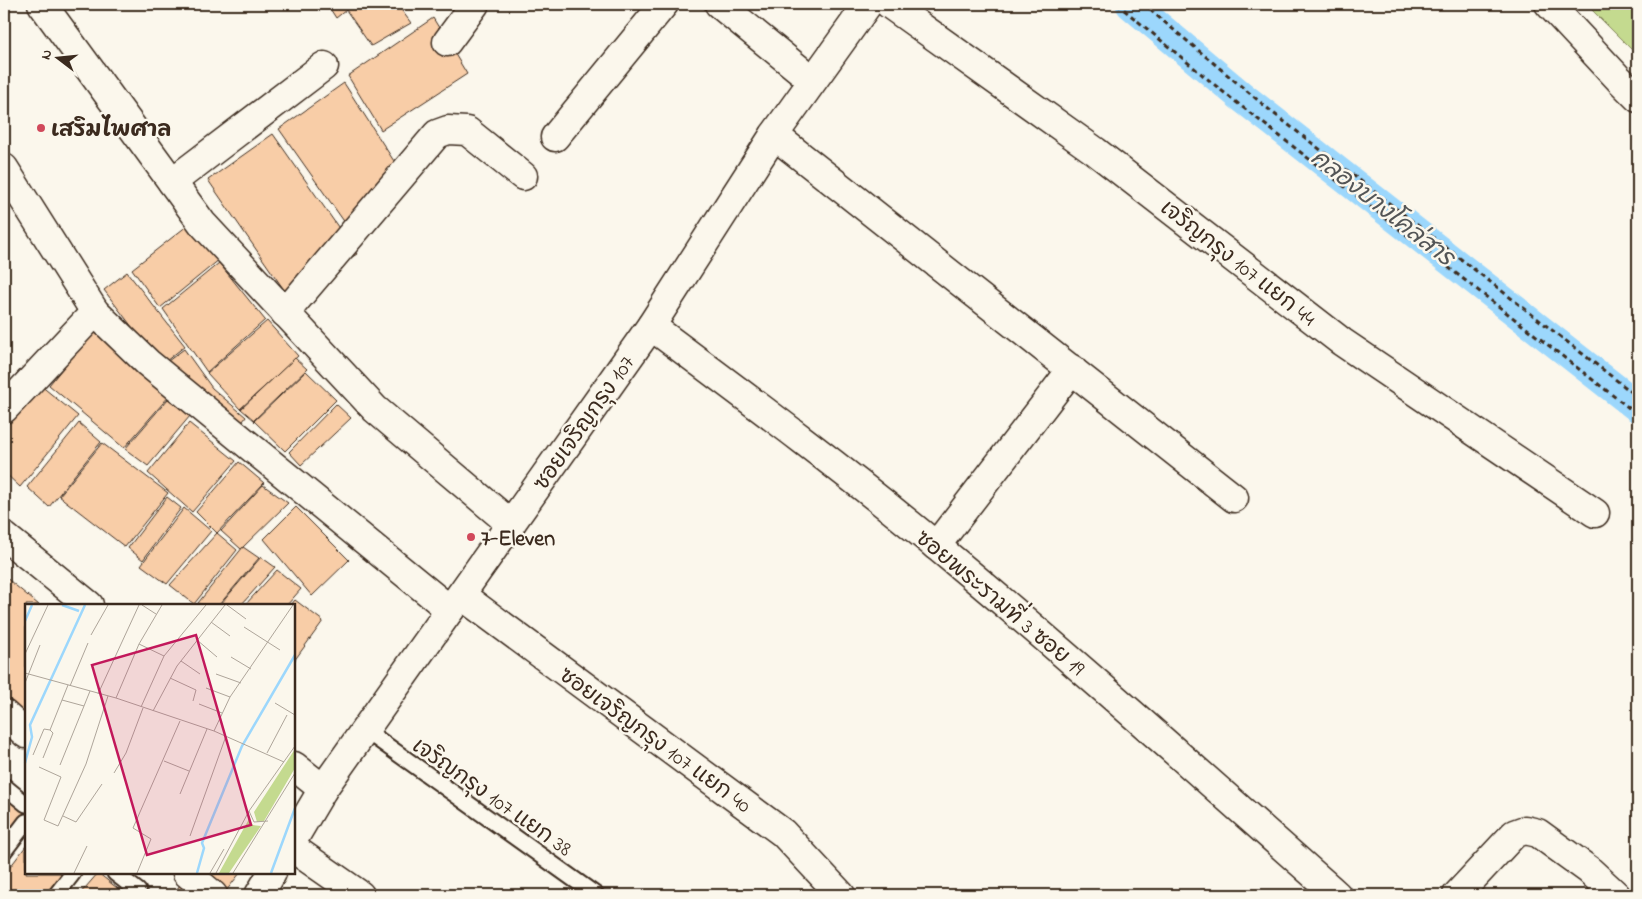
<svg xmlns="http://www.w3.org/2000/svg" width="1642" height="899" font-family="'Indie Flower','Playpen Sans Thai',sans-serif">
<rect width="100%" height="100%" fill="#fbf7ec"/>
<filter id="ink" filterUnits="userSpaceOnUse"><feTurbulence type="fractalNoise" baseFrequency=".02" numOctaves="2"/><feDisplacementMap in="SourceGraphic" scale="10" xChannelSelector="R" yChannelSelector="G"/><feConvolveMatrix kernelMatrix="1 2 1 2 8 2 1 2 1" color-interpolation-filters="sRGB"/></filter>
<g filter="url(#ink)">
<polygon fill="#c4da8f" stroke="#808256" points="1593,4 1638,4 1638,56 1587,5"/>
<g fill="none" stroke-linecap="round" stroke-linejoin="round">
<polyline stroke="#9cd7fc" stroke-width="31" points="1131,4 1242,97 1638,407"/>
</g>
<g fill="#f8cda7" stroke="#3b2a1e">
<polygon points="327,4 397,4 411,23 371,46 346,10 336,18"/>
<polygon points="433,18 467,74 381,130 348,76"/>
<polygon points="344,83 399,169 348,227 279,129"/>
<polygon points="273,134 357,254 289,297 208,180"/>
<polygon points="192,222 220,259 160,308 132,269"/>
<polygon points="219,263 265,320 207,372 163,309"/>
<polygon points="127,272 185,346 161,365 104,290"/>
<polygon points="267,321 298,356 240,409 207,373"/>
<polygon points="93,331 170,395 124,448 49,385"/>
<polygon points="184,349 212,388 246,417 234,433 195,396 168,361"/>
<polygon points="295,358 307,369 254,420 241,409"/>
<polygon points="306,371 336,400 285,451 254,421"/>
<polygon points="40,385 78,416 20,487 4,472 4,424"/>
<polygon points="168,399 190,416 148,466 125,449"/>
<polygon points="336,404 351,418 301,465 289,452"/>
<polygon points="79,423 101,442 49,507 27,487"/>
<polygon points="189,423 236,461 192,512 148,473"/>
<polygon points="102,443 168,493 125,547 59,496"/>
<polygon points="239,462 264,483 217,533 196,512"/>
<polygon points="263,485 288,503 241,549 221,531"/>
<polygon points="167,497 181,508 143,560 128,548"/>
<polygon points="296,507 349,560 312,596 264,539"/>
<polygon points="184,508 211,531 167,584 141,565"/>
<polygon points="217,533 237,550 194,604 170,585"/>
<polygon points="243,547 259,558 219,605 201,605 198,603"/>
<polygon points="261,557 275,567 241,605 220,605"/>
<polygon points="277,570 301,589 287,605 245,605"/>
<polygon points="4,576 39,605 26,605 26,739 4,728"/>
<polygon points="295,600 323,621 294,661 294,605 291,605"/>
<polygon points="4,794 26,812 26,815 4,843"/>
<polygon points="26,846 26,873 72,873 53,895 4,895 4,875"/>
<polygon points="98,873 126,895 79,895"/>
<polygon points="195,873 240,873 223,895"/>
<polygon points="184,879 204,895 173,895"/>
</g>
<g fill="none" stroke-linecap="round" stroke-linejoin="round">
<g stroke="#3b2a1e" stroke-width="19">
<g id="lane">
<polyline points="365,730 596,895"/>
<polyline points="4,786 26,804"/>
<polyline points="4,851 26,822"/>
<polyline points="115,873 138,891 139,895"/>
<polyline points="56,895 73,873"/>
</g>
</g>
<g stroke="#3b2a1e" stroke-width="31">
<g id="street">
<polyline points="42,4 202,223 375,409 511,524"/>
<polyline points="719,4 812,80"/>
<polyline points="889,4 1095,151 1342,342 1595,513"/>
<polyline points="447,42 475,4"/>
<polyline points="774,135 1234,498"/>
<polyline points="555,137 664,4"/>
<polyline points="4,168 95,312 148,363 450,610"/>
<polyline points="172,182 324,66"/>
<polyline points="285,313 437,134 448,130 467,131 523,176"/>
<path d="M651,326C753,402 855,478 952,559C1083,668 1209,782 1337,895"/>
<polyline points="4,409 95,312"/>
<polyline points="936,546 1072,369"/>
<polyline points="461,595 783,833 841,895"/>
<polyline points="4,714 26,734"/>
<polyline points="294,849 360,895"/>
<polyline points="187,873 213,895"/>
<polyline points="1457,895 1514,834 1525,830 1538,833 1589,870 1616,895"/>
</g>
</g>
<g stroke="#3b2a1e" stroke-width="31">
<g id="secondary">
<polyline points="4,536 89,605"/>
<polyline points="294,766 323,789"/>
<polyline points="294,838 323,789 651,326 774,135 868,4"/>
<polyline points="259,895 272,873"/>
</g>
</g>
<g stroke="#3b2a1e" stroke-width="31">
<polyline id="primary" points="1549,4 1619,79 1638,98"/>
</g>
<g stroke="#3b2a1e" stroke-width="3" stroke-dasharray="5 4" stroke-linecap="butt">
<polyline points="1117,4 1227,95 1638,415"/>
<polyline points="1143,4 1272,112 1638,397"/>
</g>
<use href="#lane" stroke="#fbf7ec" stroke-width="15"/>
<use href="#street" stroke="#fbf7ec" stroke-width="28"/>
<use href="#secondary" stroke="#fbf7ec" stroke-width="28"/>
<use href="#primary" stroke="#fbf7ec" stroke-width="28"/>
</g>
</g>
<g fill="#d1495b" stroke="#fbf7ec" stroke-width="2">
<circle cx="41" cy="128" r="5"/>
<circle cx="471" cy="537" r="5"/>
</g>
<g text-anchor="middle" stroke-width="5" stroke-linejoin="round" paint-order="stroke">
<g font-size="22" font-weight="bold" fill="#3b2a1e" stroke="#fbf7ec" text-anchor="start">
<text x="51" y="136">เสริมไพศาล</text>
<text x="481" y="545">7-Eleven</text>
</g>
<g font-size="22" fill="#3b2a1e" stroke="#fbf7ec">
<text transform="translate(1239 262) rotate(38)" y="8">เจริญกรุง 107 แยก 44</text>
<text transform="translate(583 422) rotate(-55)" y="8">ซอยเจริญกรุง 107</text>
<text transform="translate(1001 602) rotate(40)" y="8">ซอยพระรามที่ 3 ซอย 19</text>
<text transform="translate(656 739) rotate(36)" y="8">ซอยเจริญกรุง 107 แยก 40</text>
<text transform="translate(493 796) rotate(35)" y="8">เจริญกรุง 107 แยก 38</text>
</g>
<g font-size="24" font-style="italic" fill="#535556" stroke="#fbf7ec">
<text transform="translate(1383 207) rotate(38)" y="8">คลองบางโคล่สาร</text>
</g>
</g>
<g transform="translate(25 604)">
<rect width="270" height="270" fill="#fbf7ec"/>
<path d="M270,145V164L239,217L232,218L229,208ZM224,215L228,221L236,222L204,269H194Z" fill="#c4da8f"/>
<path fill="none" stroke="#9cd7fc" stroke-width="2.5" d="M37,1L54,7M0,17L7,1M0,159L7,133L5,121L60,1M172,269L179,244L177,239L217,142L270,51M246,269L270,204"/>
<path fill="none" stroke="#aea59a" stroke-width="1" d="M117,1L131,10M202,1L221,15M186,18L205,32M219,23L255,46M66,31L83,1M172,36L192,53M114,40L139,52M0,50L23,1M206,53L226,65M156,57L175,70M0,69L91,94L189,127L259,158M191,70L216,79M145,74L171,86L168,97M0,79L15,41M45,82L63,39M181,84L205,93M73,90L114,1M91,94L114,40L137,1M37,96L43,81M250,99L270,111M174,100L197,109M116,103L139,52L181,1M128,107L152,62L200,1M25,126L37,96L59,102L65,87M189,127L205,93L268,1M242,149L262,111M8,151L19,125L25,126L28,129L18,154M139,157L164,167M35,161L59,102M14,163L36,173L19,216L33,222L61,160L83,92M89,169L101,149L118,104M155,190L182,125M224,207L229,218L243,217M38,212L51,218L77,180M165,232L201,132M49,269L62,242M112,269L126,235L108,224L155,117M185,269L199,245M191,269L224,207L270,142M208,269L270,169"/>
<path fill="#c2185b" fill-opacity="0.15" stroke="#c2185b" stroke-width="2.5" d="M171,31L226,221L122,251L67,61Z"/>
<rect width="270" height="270" fill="none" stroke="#3b2a1e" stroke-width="2.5"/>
</g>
<rect width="1642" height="899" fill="none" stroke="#fbf7ec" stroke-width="20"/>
<rect x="10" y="10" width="1622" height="879" fill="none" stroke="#3b2a1e" stroke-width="2" filter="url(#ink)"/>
<g transform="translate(58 58) rotate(286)" stroke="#fbf7ec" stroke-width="4" paint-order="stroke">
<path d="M0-4L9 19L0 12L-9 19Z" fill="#3b2a1e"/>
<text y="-8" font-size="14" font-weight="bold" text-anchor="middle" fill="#3b2a1e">N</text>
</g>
</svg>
